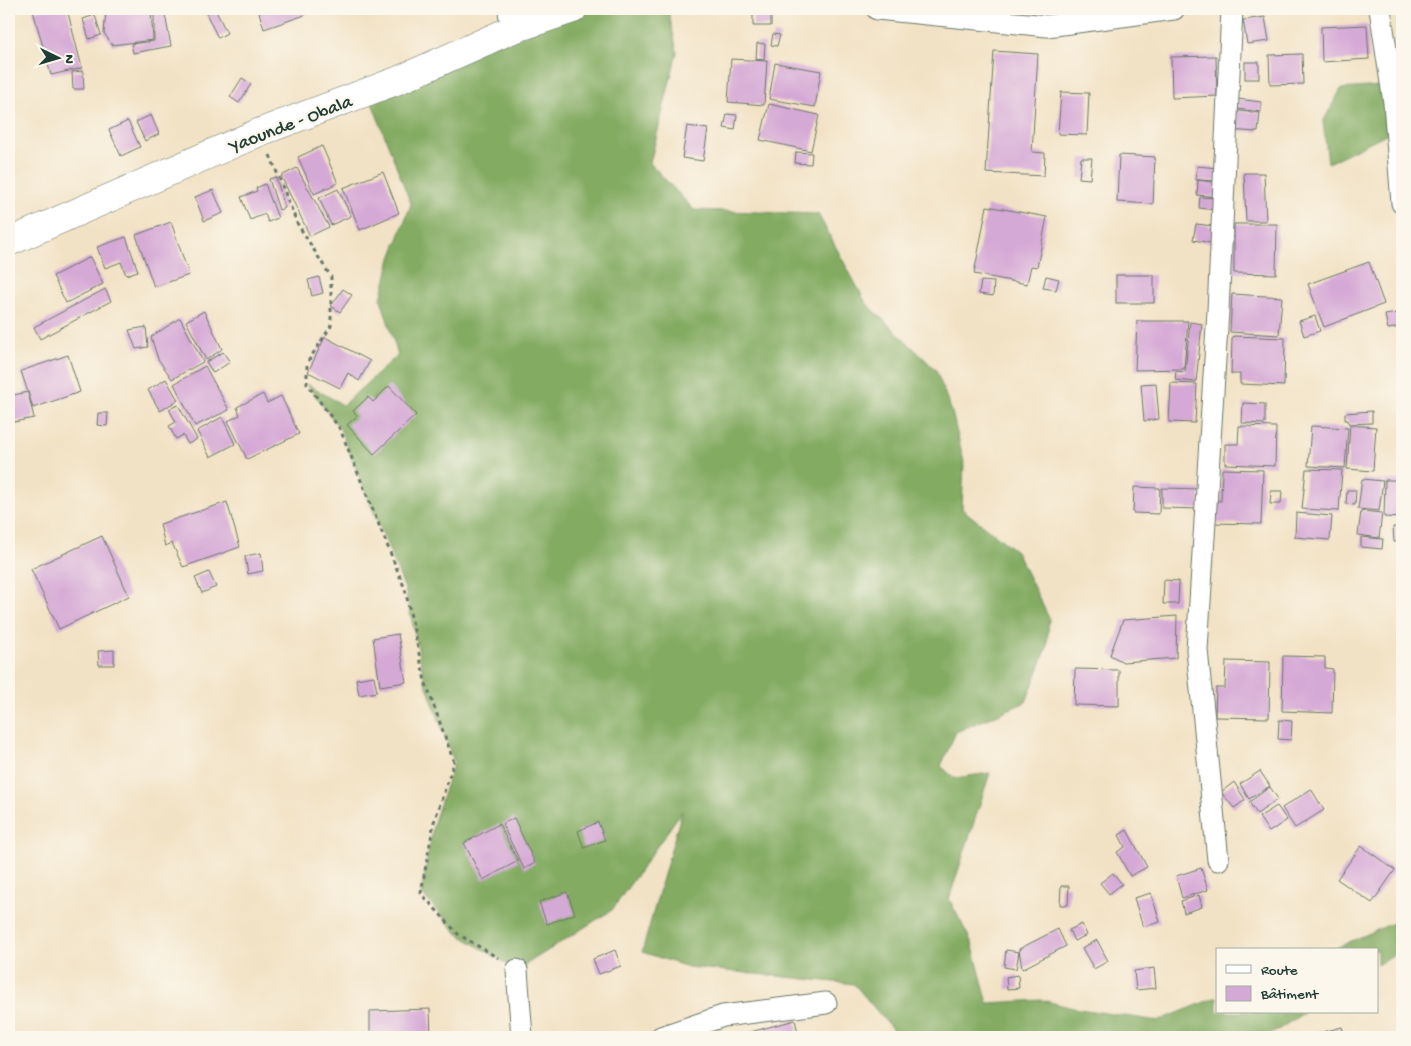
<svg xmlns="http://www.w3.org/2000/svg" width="1411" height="1046" font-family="'Gochi Hand',sans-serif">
<rect width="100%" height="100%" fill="#fbf7ec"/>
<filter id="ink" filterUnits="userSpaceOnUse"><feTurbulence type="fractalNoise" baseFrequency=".02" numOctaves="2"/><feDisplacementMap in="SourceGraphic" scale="10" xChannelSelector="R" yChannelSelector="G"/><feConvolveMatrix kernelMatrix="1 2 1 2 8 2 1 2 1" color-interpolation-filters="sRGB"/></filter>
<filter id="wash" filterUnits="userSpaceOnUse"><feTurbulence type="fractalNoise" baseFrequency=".0096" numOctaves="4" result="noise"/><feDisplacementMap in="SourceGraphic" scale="20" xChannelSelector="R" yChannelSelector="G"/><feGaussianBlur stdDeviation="1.12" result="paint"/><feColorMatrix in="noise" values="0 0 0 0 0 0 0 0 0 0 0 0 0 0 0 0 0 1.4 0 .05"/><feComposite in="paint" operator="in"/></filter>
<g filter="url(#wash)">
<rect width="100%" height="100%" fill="#f2e2c5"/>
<g fill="#83ab62" stroke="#51744b">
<polygon points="567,9 668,9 677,52 650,163 694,210 818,214 866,303 936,370 952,412 964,462 962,509 1016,551 1049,618 1047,647 1026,702 956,732 941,766 954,778 990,773 949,899 972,943 988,1003 1042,1000 1073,1008 1158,1021 1217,997 1217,1012 1305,1012 1267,1037 899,1037 854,984 688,967 642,952 682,811 612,910 517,970 458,934 421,893 434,822 454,762 425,681 405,589 340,429 307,384 343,405 398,355 381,299 391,258 411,204 367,90"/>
<polygon points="1380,86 1402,87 1402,126 1328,163 1323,122 1341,89"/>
<polygon points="1402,919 1402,949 1377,965 1377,950 1331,950"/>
</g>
<g id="blocks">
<g fill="#d5a9d6">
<polygon points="44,9 67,9 82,68 51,75 33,11"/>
<polygon points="116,9 151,9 153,40 112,45 104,33 106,11"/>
<polygon points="154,9 164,9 171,46 133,53 131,44 154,41"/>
<polygon points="204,9 215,9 227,33 218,38"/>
<polygon points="258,9 303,9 305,15 264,29"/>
<polygon points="753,10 771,11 771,26 753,26"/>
<polygon points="95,15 101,35 89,39 83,19"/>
<polygon points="1265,17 1269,41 1247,44 1243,20"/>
<polygon points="1367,25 1369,59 1322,62 1321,27"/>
<polygon points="773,34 780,35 777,46 771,45"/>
<polygon points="757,43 765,44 764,60 756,59"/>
<polygon points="994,51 1038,54 1032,152 1045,153 1044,176 986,173"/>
<polygon points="1302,54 1303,84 1270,85 1269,55"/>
<polygon points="1216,56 1217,96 1172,98 1171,57"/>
<polygon points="731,59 767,61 764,105 728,102"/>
<rect x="1245" y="62" width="14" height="17"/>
<polygon points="775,63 821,71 815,107 769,99"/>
<polygon points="83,71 84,89 73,89 72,72"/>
<polygon points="242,78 251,84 239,103 230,97"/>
<polygon points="1061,92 1089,93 1087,135 1058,134"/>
<polygon points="1238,99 1261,102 1261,112 1237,109"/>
<polygon points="769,104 819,115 811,151 760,140"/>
<polygon points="1229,110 1260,113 1258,132 1227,130"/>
<polygon points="727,114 737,115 735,130 724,128"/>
<polygon points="151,115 159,134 145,141 136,122"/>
<polygon points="128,121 140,147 121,156 109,130"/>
<polygon points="687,126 708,129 703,161 682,158"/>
<polygon points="322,146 338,183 314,194 298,157"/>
<polygon points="796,152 812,153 811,164 795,163"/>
<polygon points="1119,155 1155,157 1153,204 1117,202"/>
<polygon points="1081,158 1092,158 1090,179 1079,178"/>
<polygon points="1197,166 1218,168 1217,181 1196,180"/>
<polygon points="297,168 329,227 310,236 281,176"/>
<polygon points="383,172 399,213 360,230 343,188"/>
<polygon points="1244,173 1264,173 1266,221 1246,221"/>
<polygon points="276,177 285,208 279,210 269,179"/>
<polygon points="1198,180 1219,183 1218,197 1197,195"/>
<polygon points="265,184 278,218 268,222 265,214 250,220 241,197 257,191 256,188"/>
<polygon points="338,189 351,216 331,225 319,198"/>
<polygon points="213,190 223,213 204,221 195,197"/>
<polygon points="1200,197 1217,198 1216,210 1199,208"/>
<polygon points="987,206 1047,217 1037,267 1031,266 1027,284 974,274"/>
<polygon points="171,222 189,275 154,287 136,235"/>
<polygon points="1196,224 1214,226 1212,243 1193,240"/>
<polygon points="1234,224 1277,224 1276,274 1234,273"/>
<polygon points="126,237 138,271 126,275 121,262 105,268 97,247"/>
<polygon points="90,257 103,284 66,303 53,276"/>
<polygon points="1369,262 1384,304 1324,327 1308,284"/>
<rect x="1116" y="275" width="38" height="28"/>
<polygon points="1046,276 1059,279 1056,290 1043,288"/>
<polygon points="319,277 323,293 312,296 308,280"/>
<polygon points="981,281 994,282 993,296 979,294"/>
<polygon points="105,289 111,301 40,339 34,327"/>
<polygon points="343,289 352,295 340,312 331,306"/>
<polygon points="1232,294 1282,297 1279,335 1230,332"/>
<polygon points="204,311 222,349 206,360 186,321"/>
<polygon points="1397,313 1400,327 1388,329 1385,315"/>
<polygon points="1315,316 1320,331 1304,336 1299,321"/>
<polygon points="180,318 203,362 172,379 158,359 151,337"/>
<polygon points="1137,321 1188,321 1184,369 1135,370"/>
<polygon points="1190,322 1202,324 1196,382 1175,380 1176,371 1185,372"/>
<polygon points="146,327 148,347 136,349 129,330"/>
<polygon points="1234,336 1285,338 1284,386 1240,384 1240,374 1231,374 1232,338"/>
<polygon points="325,337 370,361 359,381 348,373 340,388 308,372"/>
<polygon points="223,352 230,362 213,373 206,362"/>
<polygon points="68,355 80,392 33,408 21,371"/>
<polygon points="205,366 229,410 195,426 174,384"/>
<polygon points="166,379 178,400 160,411 148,390"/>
<polygon points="1156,383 1159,419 1144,421 1141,384"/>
<polygon points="1171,383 1197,384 1195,423 1169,422"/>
<polygon points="389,386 416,415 374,454 347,425 357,416 353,411 368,397 373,402"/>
<polygon points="28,392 34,418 9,423 9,396"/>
<polygon points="263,394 267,403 281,396 299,434 247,459 228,421 240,415 237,407"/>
<polygon points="1243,403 1265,404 1265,424 1242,423"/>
<polygon points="178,405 197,439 188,444 183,435 176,439 169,426 176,422 169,409"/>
<polygon points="1372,411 1372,423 1349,424 1348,420 1345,420 1345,413"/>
<polygon points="98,413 108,413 107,426 97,425"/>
<polygon points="222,417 235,444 210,457 197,431"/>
<polygon points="1350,425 1376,427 1373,471 1347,469"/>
<polygon points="1239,426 1276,427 1275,466 1225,464 1225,444 1238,444"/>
<polygon points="1311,426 1348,428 1345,468 1308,466"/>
<polygon points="1222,469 1263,470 1261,524 1212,523 1213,500 1221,501"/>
<polygon points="1306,469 1342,470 1339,511 1302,509"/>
<polygon points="1362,479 1383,481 1379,511 1358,509"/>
<polygon points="1385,480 1402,480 1402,518 1384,517"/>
<polygon points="1134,487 1160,488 1159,514 1133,513"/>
<polygon points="1162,488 1200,489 1200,509 1162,508"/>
<polygon points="1347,490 1356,490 1355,505 1346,504"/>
<polygon points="1271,491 1282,491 1281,504 1270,504"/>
<polygon points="227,502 240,547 183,567 172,543 165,546 160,524"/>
<polygon points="1361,511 1382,513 1379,538 1358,535"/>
<polygon points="1296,513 1332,516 1330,540 1295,537"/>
<polygon points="1402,526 1402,542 1394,542 1393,527"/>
<polygon points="102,536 129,596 59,629 31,569"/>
<polygon points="1361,537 1383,539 1382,549 1361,547"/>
<polygon points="261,553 263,571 248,574 245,556"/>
<polygon points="209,572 216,587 202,593 195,578"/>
<polygon points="1164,580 1179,581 1178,604 1163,604"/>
<polygon points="1177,616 1176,658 1123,662 1110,655 1123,620"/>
<polygon points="398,634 406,682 380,686 373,638"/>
<polygon points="114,650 114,665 99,665 98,651"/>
<polygon points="1283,656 1325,657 1325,668 1333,669 1332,713 1282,711"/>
<polygon points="1226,661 1270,662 1269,718 1215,717 1216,688 1225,688"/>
<polygon points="1075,669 1119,670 1119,706 1074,705"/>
<polygon points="374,676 377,692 359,695 356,679"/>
<polygon points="1279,720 1292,721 1291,740 1278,739"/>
<polygon points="1260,771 1270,786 1249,799 1240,784"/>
<polygon points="1234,782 1245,800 1234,808 1221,792"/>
<polygon points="1270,787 1278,799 1257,814 1249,802"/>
<polygon points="1311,789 1324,810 1295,828 1282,808"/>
<polygon points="1277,806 1287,820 1269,832 1259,817"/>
<polygon points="514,818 535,863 524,869 502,824"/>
<polygon points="598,822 605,840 584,848 578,831"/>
<polygon points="499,824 518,861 483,880 464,843"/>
<polygon points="1127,830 1147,867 1130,876 1117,852 1125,847 1119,835"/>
<polygon points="1361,846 1395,870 1372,903 1337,879"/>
<polygon points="1201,868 1208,890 1182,898 1176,876"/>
<polygon points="1113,873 1122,884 1109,894 1100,883"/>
<polygon points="1061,886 1069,886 1068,905 1060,905"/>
<polygon points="567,892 575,914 547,924 539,902"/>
<polygon points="1151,893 1160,922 1143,927 1134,898"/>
<polygon points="1199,895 1202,907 1184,913 1181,901"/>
<polygon points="1082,924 1087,935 1074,941 1069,930"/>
<polygon points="1058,929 1066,946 1022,969 1019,949"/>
<polygon points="1097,940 1108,961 1094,969 1082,948"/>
<polygon points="615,950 621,966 599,974 593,959"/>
<polygon points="1006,950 1019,952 1016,969 1004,967"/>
<polygon points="1154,968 1156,988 1136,990 1134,971"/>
<polygon points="1018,975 1019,988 1007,989 1006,977"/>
<polygon points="430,1009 431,1037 370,1037 370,1011"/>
<polygon points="795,1020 799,1037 744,1037 743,1034"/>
<polygon points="1342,1027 1345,1037 1304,1037"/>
</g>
</g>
</g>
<g filter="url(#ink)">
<use href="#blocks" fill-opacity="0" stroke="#697767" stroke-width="1"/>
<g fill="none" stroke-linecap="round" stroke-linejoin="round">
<g stroke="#697767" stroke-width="23">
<g id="street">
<polyline points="509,9 511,30"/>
<polyline points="877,9 1047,26 1174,9"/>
<polyline points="1380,9 1394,103 1402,203"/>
<polyline points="1218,860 1197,650 1218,311 1232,9"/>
<polyline points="517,970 522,1037"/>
<polyline points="661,1037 723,1016 826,1003"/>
</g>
</g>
<g stroke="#697767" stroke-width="29">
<polyline id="highway" points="9,242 260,132 399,80 511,30 573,9"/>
</g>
<polyline stroke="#697767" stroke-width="3" stroke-dasharray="4 4" stroke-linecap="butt" points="270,155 297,223 331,277 331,326 307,363 307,384 340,429 405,589 425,681 454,762 434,822 421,893 458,934 498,958"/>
<use href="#street" stroke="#fff" stroke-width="21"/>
<use href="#highway" stroke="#fff" stroke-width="28"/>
</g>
</g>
<g text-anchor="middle" stroke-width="4.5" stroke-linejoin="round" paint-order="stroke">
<g font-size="19" fill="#1f3d34" stroke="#fbf7ec">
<text transform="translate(290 122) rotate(-21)" y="7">Yaounde - Obala</text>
</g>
</g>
<rect width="1411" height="1046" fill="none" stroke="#fbf7ec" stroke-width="30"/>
<rect x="1216" y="948" width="162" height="65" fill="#fbf7ec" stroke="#a3ada2"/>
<rect x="1226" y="965" width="25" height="8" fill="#ffffff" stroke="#a3ada2"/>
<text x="1261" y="974" font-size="15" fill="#1f3d34">Route</text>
<rect x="1226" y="986" width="25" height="15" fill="#d5a9d6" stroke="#a3ada2"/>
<text x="1261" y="998" font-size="15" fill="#1f3d34">Bâtiment</text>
<g transform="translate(58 58) rotate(95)" stroke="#fbf7ec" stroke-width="4" paint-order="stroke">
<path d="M0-4L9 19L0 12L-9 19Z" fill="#1f3d34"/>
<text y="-8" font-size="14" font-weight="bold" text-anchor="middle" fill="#1f3d34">N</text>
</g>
</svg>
